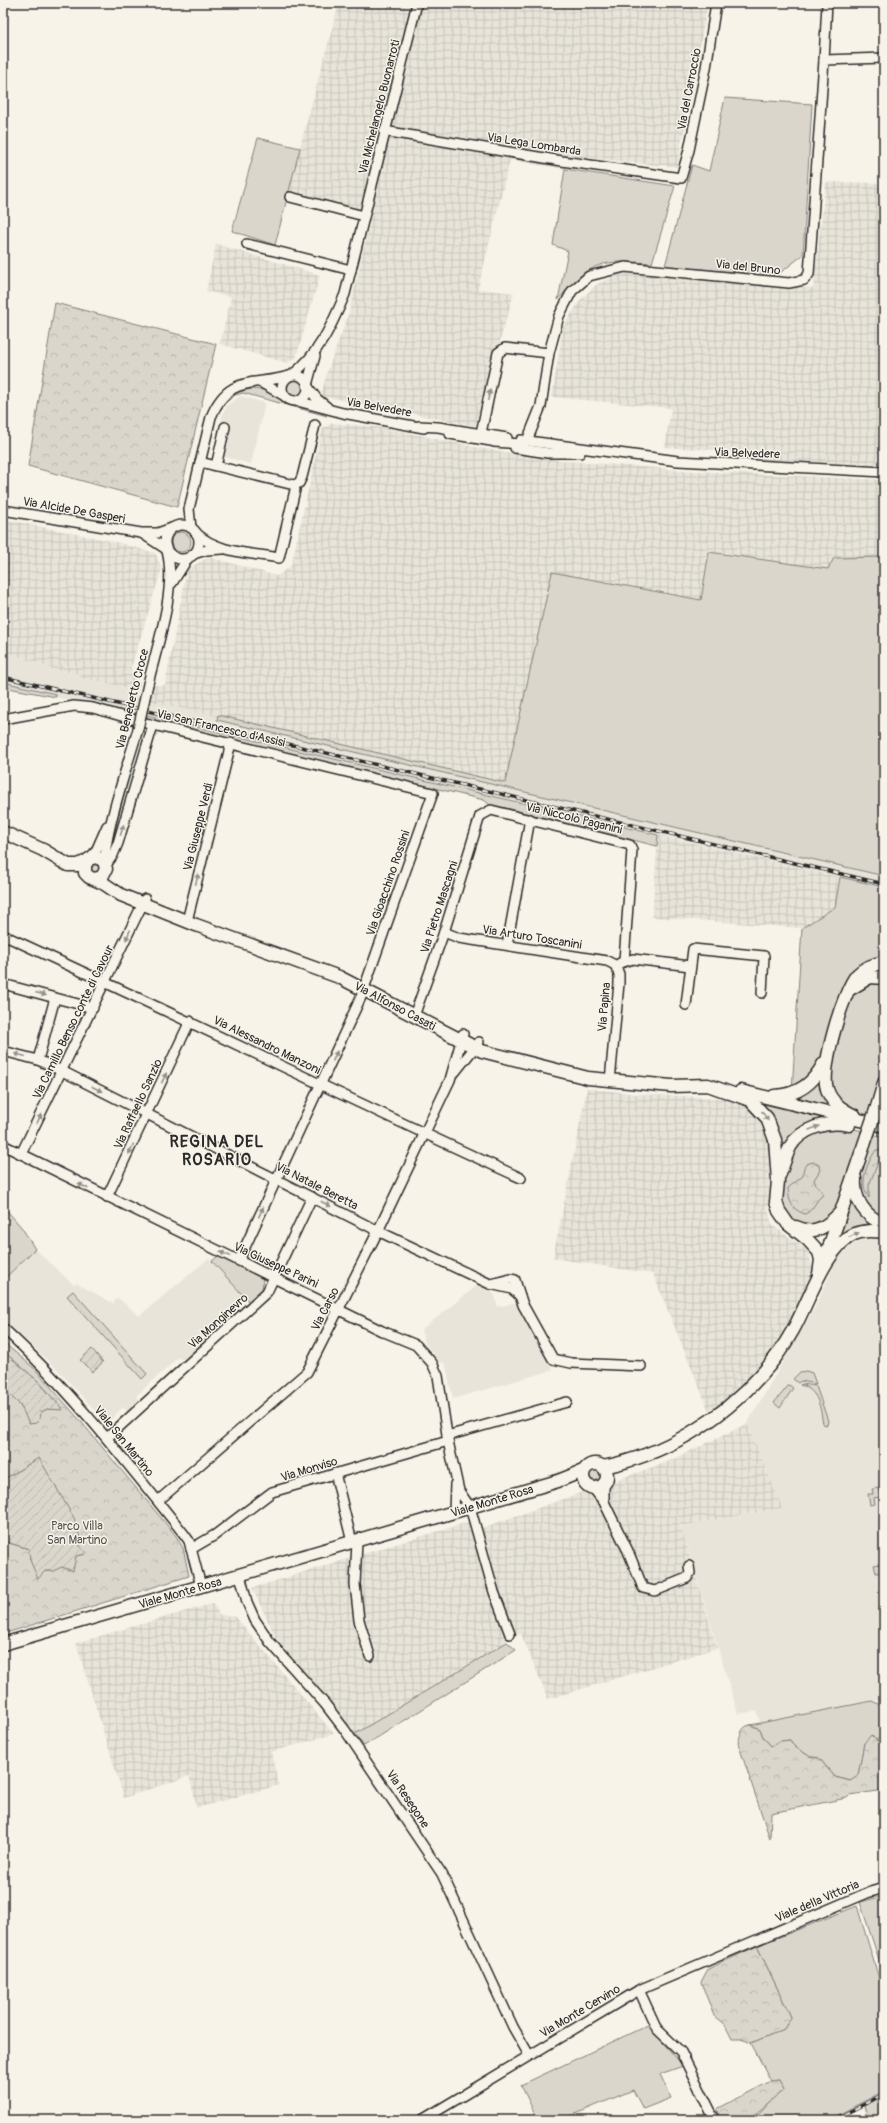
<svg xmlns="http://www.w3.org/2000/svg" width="887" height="2123" font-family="Pangolin,sans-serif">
<defs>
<pattern id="industrial-grid" width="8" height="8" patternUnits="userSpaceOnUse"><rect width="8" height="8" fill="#e8e4da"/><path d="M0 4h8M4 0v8" fill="none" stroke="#c7c4bb"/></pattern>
<pattern id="forest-crowns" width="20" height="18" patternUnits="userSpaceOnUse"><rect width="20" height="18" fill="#dad6cc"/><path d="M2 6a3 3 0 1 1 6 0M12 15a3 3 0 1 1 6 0" fill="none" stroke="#bbb8af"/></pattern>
<pattern id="garden-furrows" width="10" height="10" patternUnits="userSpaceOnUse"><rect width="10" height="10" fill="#dad6cc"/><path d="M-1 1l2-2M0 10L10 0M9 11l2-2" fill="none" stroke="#bbb8af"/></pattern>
</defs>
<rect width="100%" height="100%" fill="#f7f3e8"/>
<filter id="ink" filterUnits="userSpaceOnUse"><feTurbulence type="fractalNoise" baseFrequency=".025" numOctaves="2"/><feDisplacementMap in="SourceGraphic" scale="8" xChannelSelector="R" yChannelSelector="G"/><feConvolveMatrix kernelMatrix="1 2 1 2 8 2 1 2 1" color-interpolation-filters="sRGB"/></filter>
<g filter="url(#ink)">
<g fill="#e8e4da">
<polygon points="240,396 265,403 251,464 214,454 223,413 227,406"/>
<polygon points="3,651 55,670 78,674 80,679 99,681 138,691 136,697 218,715 217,720 884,876 884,887 151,716 3,687"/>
<polygon points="870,1237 884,1238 884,1699 760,1723 757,1711 738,1714 681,1526 783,1508 747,1424 816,1305 837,1258 849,1245"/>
<polygon points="35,1249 74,1285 76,1283 113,1303 118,1298 139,1316 209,1258 245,1297 212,1327 212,1334 197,1350 183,1361 179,1357 136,1396 139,1400 127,1411 123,1407 107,1424 58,1370 3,1319 3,1280"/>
<polygon points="479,1284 494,1294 498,1307 517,1302 553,1370 453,1399 446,1366 443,1362 440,1363 425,1343 421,1330"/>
<polygon points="884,2091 884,2096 836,2120 828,2120"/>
</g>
<g fill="url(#industrial-grid)">
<polygon points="339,3 708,3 677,167 577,157 565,169 510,160 478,289 514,293 475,426 321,396 327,372 348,316 372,213 288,191"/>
<polygon points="826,182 884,183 884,465 744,459 743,452 665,447 671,408 552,397 563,327 581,299 596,285 621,273 813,288"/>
<polygon points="216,244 320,275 296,358 287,363 220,344 231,297 206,291"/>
<polygon points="332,423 386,428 480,448 556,460 693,471 884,480 884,557 834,558 829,569 709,552 701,600 552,572 505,783 150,701 154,685 165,685 187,569 209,557 277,576 291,566 322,429"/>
<polygon points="3,519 116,542 155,553 162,568 131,668 133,678 140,682 138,691 99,681 80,679 78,674 55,670 3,651"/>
<polygon points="658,835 840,877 835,907 802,928 652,917"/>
<polygon points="587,1088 636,1094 724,1098 741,1104 752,1111 761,1122 769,1143 770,1194 768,1207 772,1225 807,1250 811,1261 812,1277 781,1338 748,1382 728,1400 709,1411 653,1274 553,1258"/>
<polygon points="747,1424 783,1508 681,1526 717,1648 548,1699 521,1634 515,1636 493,1581 482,1528 667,1462"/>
<polygon points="468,1522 507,1642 355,1734 276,1638 252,1588"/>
<polygon points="214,1603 219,1615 235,1616 334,1734 271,1752 279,1785 197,1808 189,1776 124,1798 76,1643"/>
</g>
<g fill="#dad6cc" stroke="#82807c">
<polygon points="725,98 812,104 803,255 776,276 665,266 692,165 709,171"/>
<polygon points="258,138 300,148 275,245 232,231"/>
<path d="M565,169L675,186L652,263C603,260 591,260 558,300L568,251L553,245Z"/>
<circle cx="295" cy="388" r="8"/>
<polygon points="251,389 266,390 289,405 309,407 327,416 243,393 235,395 225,403 238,392"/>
<circle cx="181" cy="542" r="10"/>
<polygon points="709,552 828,569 834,558 884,557 884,876 217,720 218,715 505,783 552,572 701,600"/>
<polygon points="3,682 56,694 56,697 3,687"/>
<polygon points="117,710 151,716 658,835 657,846 490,805 484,800 131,715"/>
<polygon points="93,862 100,864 99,873 91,873 90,865"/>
<polygon points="840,877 884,887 884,960 861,967 818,1067 792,1091 802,928 835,907"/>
<path d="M884,982V1059L868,1117C845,1107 833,1100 830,1074C835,1058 847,997 857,988C864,982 875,983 884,982Z"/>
<polygon points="821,1077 834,1108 797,1097"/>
<path d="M764,1103L827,1119L781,1153C778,1135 777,1116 763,1105Z"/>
<polygon points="844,1126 862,1131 837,1208 826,1221 816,1225 804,1226 791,1219 782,1205 781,1192 786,1167 795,1147 809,1133"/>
<polygon points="874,1134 884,1139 884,1221 865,1206 859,1182 869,1145"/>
<polygon points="854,1197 878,1225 840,1236"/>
<polygon points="3,1206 22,1228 35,1249 3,1280"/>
<polygon points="219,1255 263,1276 262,1291 249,1302 212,1261"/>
<polygon points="73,1291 147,1374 142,1379 67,1296"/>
<polygon points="806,1371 812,1373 816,1384 801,1381 798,1383 793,1379 800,1372"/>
<path d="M802,1384L816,1386L828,1421L827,1425L823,1424C820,1407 819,1390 800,1385Z"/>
<polygon points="789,1385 793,1388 780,1408 774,1403"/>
<circle cx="595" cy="1475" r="5.5"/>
<polygon points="878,1488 880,1497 874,1498 875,1504 870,1505 868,1494 873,1494 872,1489"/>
<polygon points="884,1563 884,1572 876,1573 874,1565"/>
<polygon points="507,1642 516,1650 364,1746 355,1734"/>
<polygon points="872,1701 884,1707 884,1737 864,1743 858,1776 851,1781 835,1777 819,1758 809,1756 795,1747 790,1740 781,1741 771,1746 763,1737 760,1729 750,1725"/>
<polygon points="884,1896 884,1975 860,1902"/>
<polygon points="857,1906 884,1995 884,2091 828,2120 742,2120 759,2113 772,2099 784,2090 779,2080 771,2081 751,2043 784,2029 791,2017 757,1946"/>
<polygon points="648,2025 683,2066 660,2074 671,2098 643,2109 633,2090 561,2120 538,2120 521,2085"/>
</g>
<g fill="url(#forest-crowns)" stroke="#82807c">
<polygon points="55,303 216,344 177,507 28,466"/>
<path d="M876,1150H880L881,1155L869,1185V1198C858,1184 867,1163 876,1150Z"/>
<path d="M813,1162L819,1165L820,1170L814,1180C816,1187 822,1189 823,1195C815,1200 815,1209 805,1214C791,1209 789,1202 788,1188L803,1176C803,1167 804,1164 813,1162Z"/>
<polygon points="3,1342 35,1369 78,1418 176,1536 183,1548 189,1576 3,1634 3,1541 29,1549 30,1560 45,1571 53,1571 76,1556 86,1554 77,1542 39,1458 3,1480 3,1388 15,1398 26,1415 41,1412 47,1409 62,1409 39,1382 3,1351"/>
<path d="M750,1725L760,1729L763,1737L771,1746L781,1741L790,1740L795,1747L809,1756L819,1758L835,1777L850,1781L858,1776L864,1743L871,1735L877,1741L884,1737V1790L850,1795L847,1798L771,1813L770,1839L738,1743C741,1734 741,1727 750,1725Z"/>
<polygon points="757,1946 791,2017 784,2029 751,2043 742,2039 732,2039 725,2025 714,2016 701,1982 708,1969"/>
<path d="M779,2080L784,2090C757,2109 760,2120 723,2120L717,2109L771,2081Z"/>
<polygon points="884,2096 884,2120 860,2120 866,2113 864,2106"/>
</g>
<g fill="url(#garden-furrows)" stroke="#82807c">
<polygon points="92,1349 103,1362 92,1372 80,1360"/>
<polygon points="3,1351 39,1382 63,1410 47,1409 41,1412 40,1419 36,1423 29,1424 21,1406 3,1388"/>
<polygon points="39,1458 74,1518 80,1538 77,1542 86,1554 76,1556 73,1571 62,1567 53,1571 45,1571 38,1579 30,1560 29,1549 3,1541 3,1480"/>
</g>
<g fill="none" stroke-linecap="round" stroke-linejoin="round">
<g stroke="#2b2b2b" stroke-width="12">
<g id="minor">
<polyline points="824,60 827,3"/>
<polyline points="384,131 562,161 681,178 689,150 706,68 716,3"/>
<polyline points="290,197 364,216"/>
<polyline points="247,244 351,270"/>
<circle cx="295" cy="388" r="13"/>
<path d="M292,375C319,354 332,325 345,294L417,3"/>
<polyline points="260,382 285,396"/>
<polyline points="307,385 315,356"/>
<polyline points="308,387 317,399 327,407"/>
<polyline points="297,401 343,413 424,428"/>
<polyline points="419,426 438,427 507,438"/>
<polyline points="450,434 491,441"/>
<polyline points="476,436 481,433 498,353 505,348 549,353"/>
<polyline points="521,440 678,461 884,472"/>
<polyline points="494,442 522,444 527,441 541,406 549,353 559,316 572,291 589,276 625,267 789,283 804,280 809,274 824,60 884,58"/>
<polyline points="515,448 548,453 580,453"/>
<polyline points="200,462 294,485 299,483 302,477 315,425"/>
<polyline points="216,466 225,427"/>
<polyline points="3,510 141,533 158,533 172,528"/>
<circle cx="182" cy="542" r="17"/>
<path d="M191,528L189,509L211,417C228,375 253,386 289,376"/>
<path d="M195,532C216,553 251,553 279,558L295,490"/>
<polyline points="143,534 166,549"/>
<polyline points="193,554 207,550 223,549"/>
<polyline points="172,583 188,558"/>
<path d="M148,684C157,645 177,590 167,551"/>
<polyline points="3,719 74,706 93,708 153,725 433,793 361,997 239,1260"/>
<polyline points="89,859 96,851 107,826"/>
<polyline points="106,865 113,855 118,843 153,725"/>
<path d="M106,865C100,845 131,754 138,729"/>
<polyline points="188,917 231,743"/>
<polyline points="444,932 459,938 607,961 615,965"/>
<path d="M3,935C176,1014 347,1099 521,1178"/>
<polyline points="507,945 530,819"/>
<polyline points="620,963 633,959 690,966"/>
<polyline points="3,984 93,1008"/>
<polyline points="686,1005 693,949 764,956 762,993"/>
<polyline points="414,1016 444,932 480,816 491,810 630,845 632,850 624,961"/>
<polyline points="3,1051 38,1060 62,1071 378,1231 490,1284 512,1289 520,1296"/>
<polyline points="38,1060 55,998"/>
<polyline points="455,1072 479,1042"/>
<polyline points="610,1081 619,983 619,974 615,965"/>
<polyline points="3,1145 382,1331 416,1345 432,1363 438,1376 448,1441 459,1491 470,1507 494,1592 510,1634"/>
<polyline points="21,1154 145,899"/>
<polyline points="107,1197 190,1021"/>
<polyline points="491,1284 510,1279 515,1280 523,1305 553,1359 571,1363 641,1366"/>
<path d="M3,1328C71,1390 126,1462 184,1534L189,1541L201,1586"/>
<polyline points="447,1436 567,1402"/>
<polyline points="107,1438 267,1292 312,1197"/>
<polyline points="335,1473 352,1542"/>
<polyline points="593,1488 604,1502 628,1551 643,1588 655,1591 687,1578 690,1573 689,1566"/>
<polyline points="158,1501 307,1372 378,1231 450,1080 463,1034"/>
<polyline points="604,1501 604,1484"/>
<polyline points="454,1512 455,1484"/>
<polyline points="357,1541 355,1584 359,1620 370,1656"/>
<polyline points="191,1549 215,1535 272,1492 448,1441"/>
<polyline points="240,1575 247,1602 255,1620 270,1642 325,1704 345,1730 442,1874 513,2027 529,2055"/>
<polyline points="639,1990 657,2029 681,2052 715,2120"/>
<polyline points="422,2120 639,1990 867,1893 884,1888"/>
</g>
</g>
<g stroke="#2b2b2b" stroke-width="15">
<g id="major">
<polyline points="3,832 43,850 68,865 78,865 87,861"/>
<polyline points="94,879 102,877 106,869 104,861 96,857 89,859 85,865 85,873 89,877 103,883 121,895 196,925 339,977 482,1051 588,1078 671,1086 708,1085 750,1100 767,1118 775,1140 778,1181 776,1202 779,1211 788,1224 807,1239 819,1252 821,1260 819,1274"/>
<polyline points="852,988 870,977 884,978"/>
<polyline points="741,1091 884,1126"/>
<path d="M774,1096C798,1095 813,1084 824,1063"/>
<polyline points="877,1107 884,1083"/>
<path d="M855,1116C843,1110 831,1103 827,1089C820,1069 843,991 857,975C864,968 874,964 884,962"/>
<path d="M780,1174C783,1165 786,1156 790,1147C801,1128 828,1120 849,1125"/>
<path d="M855,1178C853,1199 865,1217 884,1224"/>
<path d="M796,1227C815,1236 827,1226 840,1213"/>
<polyline points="826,1256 867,1136"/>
<circle cx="595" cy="1476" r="12"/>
<path d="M603,1467C664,1455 720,1421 761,1375C773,1362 784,1346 793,1330C808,1304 826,1246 854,1234C864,1230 874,1231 884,1232"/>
<polyline points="3,1644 437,1517 558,1481 583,1471"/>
</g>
</g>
<use href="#minor" stroke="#f7f3e8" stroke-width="9"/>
<use href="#major" stroke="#f7f3e8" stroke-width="12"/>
<g stroke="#2b2b2b" stroke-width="3.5">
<g id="rail">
<polyline points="3,677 884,884"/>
<polyline points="833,2120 884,2094"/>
</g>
</g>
<use href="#rail" stroke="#f7f3e8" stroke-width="2" stroke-dasharray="6" stroke-linecap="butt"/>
<g stroke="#2b2b2b" stroke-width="12" stroke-linecap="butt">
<polyline id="minor-bridge" points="138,729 148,684"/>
</g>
<g stroke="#2b2b2b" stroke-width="15" stroke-linecap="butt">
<polyline id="major-bridge" points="867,1136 877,1107"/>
</g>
<use href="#minor-bridge" stroke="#f7f3e8" stroke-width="9"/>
<use href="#major-bridge" stroke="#f7f3e8" stroke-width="12"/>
</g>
<defs><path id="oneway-solid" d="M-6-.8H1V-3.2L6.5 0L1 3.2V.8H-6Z"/></defs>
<g fill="#918f8a">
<use href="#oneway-solid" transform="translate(489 395) rotate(-78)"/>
<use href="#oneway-solid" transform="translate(122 830) rotate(-73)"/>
<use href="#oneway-solid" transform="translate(197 879) rotate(-76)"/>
<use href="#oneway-solid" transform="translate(128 935) rotate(114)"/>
<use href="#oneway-solid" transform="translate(41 994) rotate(15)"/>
<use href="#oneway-solid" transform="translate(20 1055) rotate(-165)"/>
<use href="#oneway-solid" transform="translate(335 1056) rotate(-66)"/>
<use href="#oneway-solid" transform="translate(164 1078) rotate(-65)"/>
<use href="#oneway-solid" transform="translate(97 1089) rotate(27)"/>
<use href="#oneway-solid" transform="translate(765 1116) rotate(56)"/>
<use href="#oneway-solid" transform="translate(39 1119) rotate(-64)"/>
<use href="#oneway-solid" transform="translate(814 1128) rotate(-22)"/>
<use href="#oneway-solid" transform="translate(131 1149) rotate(115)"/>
<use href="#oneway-solid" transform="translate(83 1186) rotate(-153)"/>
<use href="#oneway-solid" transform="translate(326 1204) rotate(28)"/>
<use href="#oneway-solid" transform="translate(261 1212) rotate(-65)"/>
<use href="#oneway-solid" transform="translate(854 1235) rotate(-25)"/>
<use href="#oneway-solid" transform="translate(225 1254) rotate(-157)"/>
</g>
</g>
<g text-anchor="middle" stroke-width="3" stroke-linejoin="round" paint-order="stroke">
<g font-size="12" fill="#2b2b2b" stroke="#f7f3e8">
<text transform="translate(689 89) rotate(-79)" y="4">Via del Carroccio</text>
<text transform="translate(379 107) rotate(-76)" y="4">Via Michelangelo Buonarroti</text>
<text transform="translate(534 144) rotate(9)" y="4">Via Lega Lombarda</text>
<text transform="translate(748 267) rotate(6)" y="4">Via del Bruno</text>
<text transform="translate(379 407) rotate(10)" y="4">Via Belvedere</text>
<text transform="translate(747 453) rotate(2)" y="4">Via Belvedere</text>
<text transform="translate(74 510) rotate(10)" y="4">Via Alcide De Gasperi</text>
<text transform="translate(132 699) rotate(-76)" y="4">Via Benedetto Croce</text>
<text transform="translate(221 728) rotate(13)" y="4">Via San Francesco d'Assisi</text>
<text transform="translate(574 818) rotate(14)" y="4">Via Niccolò Paganini</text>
<text transform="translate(198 827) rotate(-76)" y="4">Via Giuseppe Verdi</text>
<text transform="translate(388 883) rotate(-71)" y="4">Via Gioacchino Rossini</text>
<text transform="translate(439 907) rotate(-72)" y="4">Via Pietro Mascagni</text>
<text transform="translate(532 937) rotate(9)" y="4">Via Arturo Toscanini</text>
<text transform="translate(395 1006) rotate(28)" y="4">Via Alfonso Casati</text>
<text transform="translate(604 1007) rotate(-85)" y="4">Via Papina</text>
<text transform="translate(73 1022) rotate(-64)" y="4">Via Camillo Benso conte di Cavour</text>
<text transform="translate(267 1045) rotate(26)" y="4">Via Alessandro Manzoni</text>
<text transform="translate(138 1104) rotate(-65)" y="4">Via Raffaello Sanzio</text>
<text transform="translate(317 1186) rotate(27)" y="4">Via Natale Beretta</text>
<text transform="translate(276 1265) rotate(25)" y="4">Via Giuseppe Parini</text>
<text transform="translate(325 1309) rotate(-63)" y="4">Via Carso</text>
<text transform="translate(218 1321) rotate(-42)" y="4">Via Monginevro</text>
<text transform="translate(124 1441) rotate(51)" y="4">Viale San Martino</text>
<text transform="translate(309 1469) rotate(-17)" y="4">Via Monviso</text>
<text transform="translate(492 1501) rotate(-17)" y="4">Viale Monte Rosa</text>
<text transform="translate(180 1593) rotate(-16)" y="4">Viale Monte Rosa</text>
<text transform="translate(408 1799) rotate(56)" y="4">Via Resegone</text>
<text transform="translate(817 1901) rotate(-23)" y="4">Viale della Vittoria</text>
<text transform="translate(580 2011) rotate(-31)" y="4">Via Monte Cervino</text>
</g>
<g font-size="12" fill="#575653" stroke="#f7f3e8">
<text x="77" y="1530">Parco Villa<tspan x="77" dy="14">San Martino</tspan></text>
</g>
<g font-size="16" font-weight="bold" letter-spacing="1" fill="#2b2b2b" stroke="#f7f3e8">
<text x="217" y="1147">REGINA DEL<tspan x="217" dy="18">ROSARIO</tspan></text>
</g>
</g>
<rect width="887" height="2123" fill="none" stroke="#f7f3e8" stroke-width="16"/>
<rect x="8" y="8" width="871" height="2107" fill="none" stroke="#2b2b2b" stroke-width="1.5" filter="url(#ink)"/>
</svg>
